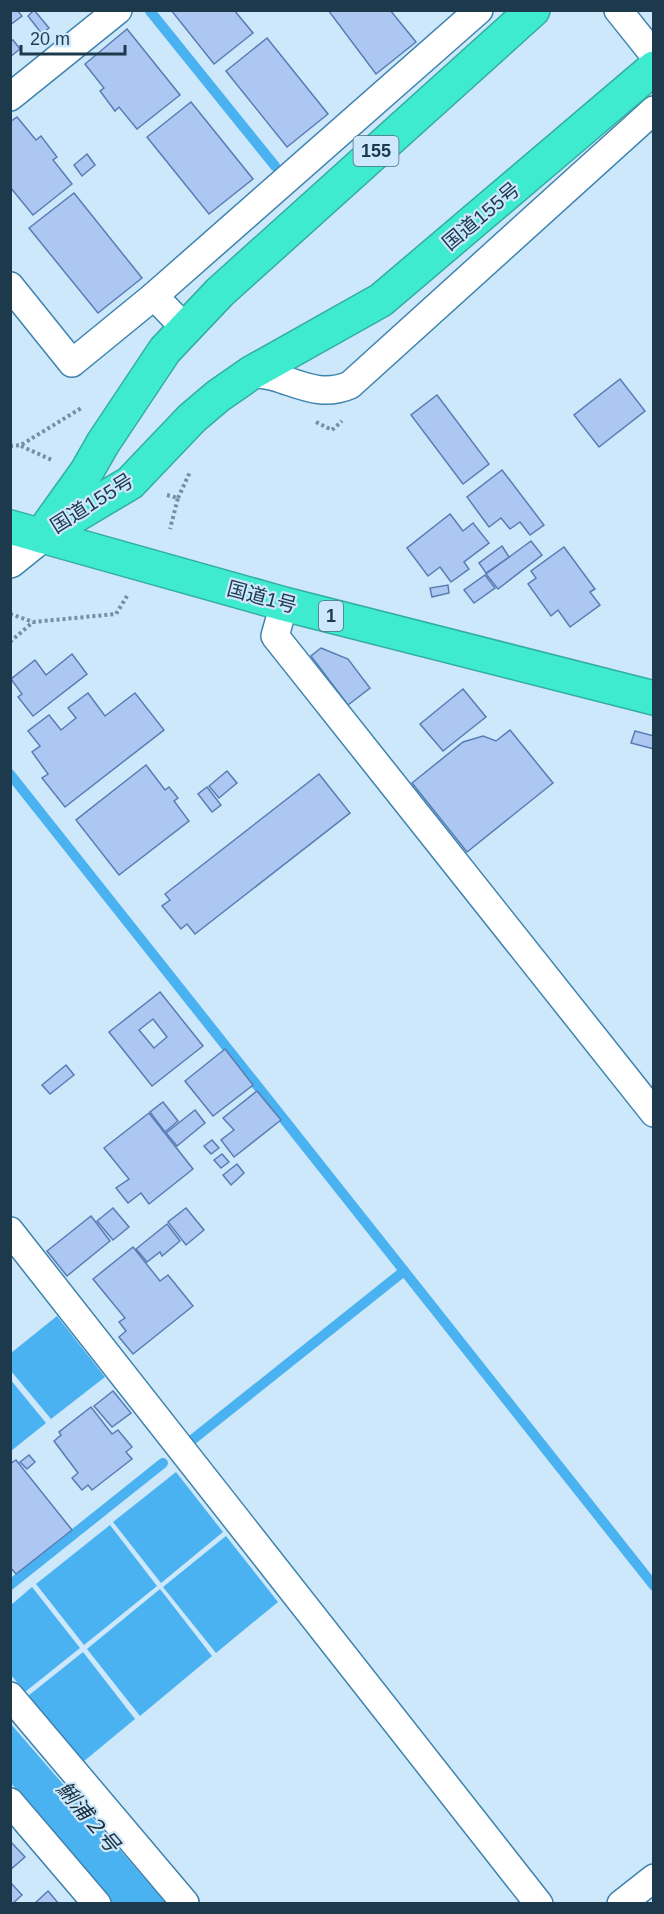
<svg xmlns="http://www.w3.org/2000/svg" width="664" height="1914" font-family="Helvetica,'Noto Sans JP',sans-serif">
<rect width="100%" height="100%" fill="#cde8fb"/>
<g fill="#4bb2f1">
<polygon points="57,1316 105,1377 51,1419 11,1371 11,1353"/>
<polygon points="10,1379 46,1423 11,1451 10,1451"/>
<polygon points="176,1472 223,1532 161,1583 113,1522"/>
<polygon points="110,1525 157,1586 84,1645 36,1584"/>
<polygon points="226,1536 278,1602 216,1653 163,1587"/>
<polygon points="32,1587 80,1648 25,1692 11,1675 11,1605"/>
<polygon points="160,1589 212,1656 140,1716 87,1649"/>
<polygon points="83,1652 135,1719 83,1762 28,1696"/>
<polygon points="10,1723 166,1903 111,1903 11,1783"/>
</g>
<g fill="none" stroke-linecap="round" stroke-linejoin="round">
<g stroke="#4bb2f1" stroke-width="10">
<polyline points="150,11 275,166"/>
<polyline points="10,774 654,1586"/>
<polyline points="192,1440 404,1271"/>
<polyline points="10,1585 163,1463"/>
</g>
</g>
<g fill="#acc7f1" stroke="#587db5" stroke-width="1.5" fill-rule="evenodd">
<polygon points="10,10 17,10 22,16 10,25"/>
<polygon points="34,10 49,28 42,34 28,16"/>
<polygon points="171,10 234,10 253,33 214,64"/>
<polygon points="328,10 390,10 416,42 376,74"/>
<polygon points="127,29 180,95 137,129 119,107 115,111 100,91 104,88 85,64"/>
<polygon points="267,38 328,114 287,147 226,71"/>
<polygon points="13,40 20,49 10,57 10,41"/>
<polygon points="191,102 253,179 209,214 147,137"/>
<polygon points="17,117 36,140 41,136 57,157 53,160 72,184 33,215 10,187 10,122"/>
<polygon points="87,154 95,165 82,176 74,165"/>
<polygon points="74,193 142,278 98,313 29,228"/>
<polygon points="620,379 645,411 599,447 574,415"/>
<polygon points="437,395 489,464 463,484 411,415"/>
<polygon points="502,470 544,525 530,535 520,522 510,529 501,518 489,527 467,497"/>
<polygon points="450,514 463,531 473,523 489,543 464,562 469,569 451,582 440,567 428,576 407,548"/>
<polygon points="531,541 542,555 498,589 486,574"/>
<polygon points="502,546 509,557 486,573 479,563"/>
<polygon points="564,547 595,589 590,592 600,605 570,627 558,610 551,616 528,584 536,578 531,571"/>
<polygon points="485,575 495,588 474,603 464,590"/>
<polygon points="448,585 449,593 432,597 430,588"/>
<polygon points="321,648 348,659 370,688 348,705 311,656"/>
<polygon points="72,654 87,674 33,716 18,697 22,694 11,679 35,660 46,675"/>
<polygon points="463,689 486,717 443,751 420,724"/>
<polygon points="88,693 105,716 135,693 164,730 65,807 42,778 48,774 32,752 40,746 28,731 49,715 61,730 76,718 68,708"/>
<polygon points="510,730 553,783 467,852 412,783 463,742 483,736 496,741"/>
<polygon points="635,731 654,736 654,749 631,743"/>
<polygon points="146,765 165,790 169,787 178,798 174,801 189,821 119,875 76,820"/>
<polygon points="227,771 237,783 219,798 209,786"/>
<polygon points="319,774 350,813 195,934 187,924 181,929 162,906 170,900 165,894"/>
<polygon points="207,787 221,805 212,812 198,794"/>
<path d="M160,992L203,1046L152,1086L109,1032ZM153,1019L167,1037L154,1048L139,1030Z"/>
<polygon points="225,1049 253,1085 213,1116 185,1081"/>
<polygon points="66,1065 74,1075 50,1094 42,1085"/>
<polygon points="257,1091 281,1120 234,1157 221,1140 234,1130 223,1118"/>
<polygon points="163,1102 178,1121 165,1132 150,1112"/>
<polygon points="195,1110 205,1123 177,1146 166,1133"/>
<polygon points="149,1113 193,1169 149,1204 141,1193 128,1203 116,1188 129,1179 104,1148"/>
<polygon points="212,1140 219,1148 211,1154 204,1146"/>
<polygon points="222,1154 229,1162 221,1168 214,1160"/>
<polygon points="237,1164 244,1173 231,1185 223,1175"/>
<polygon points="113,1208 129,1227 113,1240 97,1221"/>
<polygon points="186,1208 204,1230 186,1245 168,1222"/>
<polygon points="91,1216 110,1241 67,1276 47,1251"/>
<polygon points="167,1224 180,1241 162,1256 160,1252 147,1262 136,1249"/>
<polygon points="133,1247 160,1281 168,1275 193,1306 133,1354 119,1337 126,1331 119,1322 125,1318 93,1279"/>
<polygon points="113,1391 131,1413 112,1427 94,1406"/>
<polygon points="91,1407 112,1434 118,1430 132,1447 126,1452 132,1459 92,1490 88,1485 82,1490 72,1478 78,1473 54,1441 61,1435 59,1432"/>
<polygon points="29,1455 35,1462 27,1469 20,1462"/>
<polygon points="16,1460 72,1530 16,1574 10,1567 10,1464"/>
<polygon points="10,1841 25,1857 10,1870"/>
<polygon points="10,1882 22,1895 12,1904 10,1904"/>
<polygon points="48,1891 59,1904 34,1904"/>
</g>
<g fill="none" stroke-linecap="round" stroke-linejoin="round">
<g stroke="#3e83af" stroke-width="30">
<g id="street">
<polyline points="618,10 654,55"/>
<polyline points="10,97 118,10"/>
<polyline points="10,286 72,363 154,296 185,328"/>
<polyline points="154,296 479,10"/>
<path d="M251,373C259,374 268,375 275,377C302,385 322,397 350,385L654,110"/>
<polyline points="284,604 275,636 654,1113"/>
<polyline points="10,1231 539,1904"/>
<polyline points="10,1696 185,1903"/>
<polyline points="10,1802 97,1904"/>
<polyline points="621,1904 654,1878"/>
</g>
</g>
<g stroke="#3e83af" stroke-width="36">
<polyline id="secondary" points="10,561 41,536"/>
</g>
<g stroke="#33ada2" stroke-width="36">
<g id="highway">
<polyline points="10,527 284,604 654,698"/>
<polyline points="47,527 87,471 103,443 165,350 220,292 533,10"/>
<polyline points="41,536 130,483 192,418 218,396 251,373 381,300 654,68"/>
</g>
</g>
<g stroke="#738fa2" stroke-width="4" stroke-dasharray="3 3" stroke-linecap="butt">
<polyline points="316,422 332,430 342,421"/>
<polyline points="10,446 21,445 83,407"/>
<polyline points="21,446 52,460"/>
<polyline points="167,495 178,498 170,529"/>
<polyline points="178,498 190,472"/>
<polyline points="10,614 33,622 116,614 127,596"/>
<polyline points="10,642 33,622"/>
</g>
<use href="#street" stroke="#fff" stroke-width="27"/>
<use href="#secondary" stroke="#fff" stroke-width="33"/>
<use href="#highway" stroke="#3febcf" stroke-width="33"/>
</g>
<g text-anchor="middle" stroke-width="4.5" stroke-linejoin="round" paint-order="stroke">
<g fill="#cde8fb" stroke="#526e81" stroke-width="1.5">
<rect x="353.5" y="136" width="45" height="30" rx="4.5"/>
<rect x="319" y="601" width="24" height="30" rx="4.5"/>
</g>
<g font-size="18" font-weight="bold" fill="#1d3a4d">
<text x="376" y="157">155</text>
<text x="331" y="622">1</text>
</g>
<g font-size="20" fill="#1d3a4d" stroke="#cde8fb">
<text transform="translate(481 216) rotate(-40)" y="7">国道155号</text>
<text transform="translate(92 503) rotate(-32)" y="7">国道155号</text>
<text transform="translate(262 597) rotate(15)" y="7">国道1号</text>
</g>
<g font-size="21" font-style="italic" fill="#19303e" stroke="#cde8fb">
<text transform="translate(88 1817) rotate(50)" y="7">鯏浦２号</text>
</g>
</g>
<rect width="664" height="1914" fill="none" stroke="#1d3a4d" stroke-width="24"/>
<path d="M21 45v9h104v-9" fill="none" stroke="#1d3a4d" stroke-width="3"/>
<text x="30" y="45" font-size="18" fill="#1d3a4d" stroke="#cde8fb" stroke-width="4.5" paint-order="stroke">20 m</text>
</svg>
